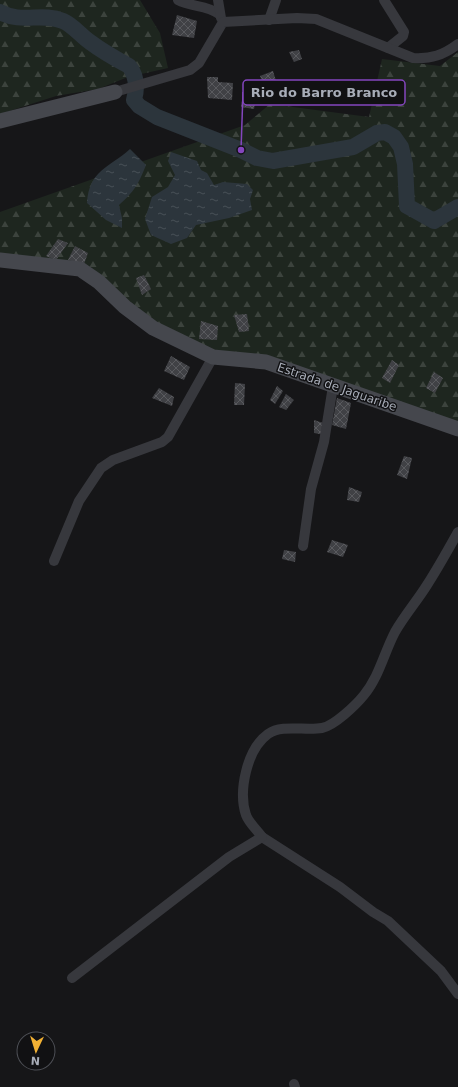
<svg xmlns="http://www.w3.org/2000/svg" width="458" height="1087" font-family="'DejaVu Sans',sans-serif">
<defs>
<pattern id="forest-firs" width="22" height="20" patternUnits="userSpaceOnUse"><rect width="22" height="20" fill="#1e261f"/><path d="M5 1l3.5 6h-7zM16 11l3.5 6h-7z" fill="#3c433d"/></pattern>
<pattern id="water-ripples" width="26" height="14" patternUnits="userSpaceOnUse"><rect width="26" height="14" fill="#2c353c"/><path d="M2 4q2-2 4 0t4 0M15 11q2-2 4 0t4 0" fill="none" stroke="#485056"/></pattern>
<pattern id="building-cross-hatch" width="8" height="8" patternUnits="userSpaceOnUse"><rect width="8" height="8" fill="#404145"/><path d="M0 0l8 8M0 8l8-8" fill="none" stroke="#595a5e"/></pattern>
</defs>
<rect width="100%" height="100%" fill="#161618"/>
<g fill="url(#forest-firs)">
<polygon points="0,0 140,0 160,33 168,68 128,77 98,89 56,96 0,114"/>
<polygon points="458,52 458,422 216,354 174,336 146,316 104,279 0,256 0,212 245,125 270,104 369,117 382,59 440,66"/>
</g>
<g fill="url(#water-ripples)">
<path d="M130,149L146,165C139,183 134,192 119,205L122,218V228L106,220L87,203C89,170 109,168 130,149Z"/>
<polygon points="171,152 197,161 201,170 207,173 214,185 223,182 247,184 253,190 250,199 252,210 229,218 196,225 187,238 171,244 151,235 145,219 152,197 168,187 175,175 168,161"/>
</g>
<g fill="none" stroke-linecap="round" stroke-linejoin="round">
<path stroke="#2c353c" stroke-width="16" d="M0,12C22,24 41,12 63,21C73,25 81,36 90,42C102,51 116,59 129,66C137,76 137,89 134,100L139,106L157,117L241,150L257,158L273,161L353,147L377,133L385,132L394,137L401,147L405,164L407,206L434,221L458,207"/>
</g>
<g fill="url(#building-cross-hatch)">
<polygon points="177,15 197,21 194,38 172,35"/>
<polygon points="299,50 302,59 294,62 289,52"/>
<polygon points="273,71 280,94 269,97 260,76"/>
<polygon points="207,77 218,77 218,82 233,83 232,100 208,98"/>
<polygon points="244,89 257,92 254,109 241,107"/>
<polygon points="58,239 68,243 56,260 46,256"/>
<polygon points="75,246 88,253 84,264 68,260"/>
<polygon points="144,275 151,289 142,295 136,278"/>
<polygon points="247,314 249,331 239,332 234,315"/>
<polygon points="201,321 218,326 217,340 199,339"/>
<polygon points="171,356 190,367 184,380 164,371"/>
<polygon points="392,360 399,365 390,383 382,378"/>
<polygon points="434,372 443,378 435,393 426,388"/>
<polygon points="235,383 245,384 244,405 234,405"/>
<polygon points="277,386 283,391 275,404 270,400"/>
<polygon points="159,388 174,397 172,406 152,398"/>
<polygon points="286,394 294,400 286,410 279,407"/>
<polygon points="337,398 351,403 346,429 332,425"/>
<polygon points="314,420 326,424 325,435 314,433"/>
<polygon points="404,456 412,458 407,479 397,475"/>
<polygon points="349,487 362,492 359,502 347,500"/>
<polygon points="332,540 348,545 343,557 327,552"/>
<polygon points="284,550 296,552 295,562 282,559"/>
</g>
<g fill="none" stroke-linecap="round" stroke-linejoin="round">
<g stroke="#37383d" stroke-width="10">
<path d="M178,0C191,7 207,5 219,14"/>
<polyline points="218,0 221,18"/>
<polyline points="384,0 404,32 403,36 388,48"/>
<polyline points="269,20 276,0"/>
<path d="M115,92L190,70L199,63L223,22L297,18L316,19L413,58C432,59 443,55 458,44"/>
<polyline points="303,546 311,489 324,442 333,386"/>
<polyline points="54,561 79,501 101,468 113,460 162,442 168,437 213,357"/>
<polyline points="262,837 340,887 373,912 388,921 441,971 458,994"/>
<path d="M72,978L229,857L262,837C257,830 249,823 246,815C238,791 247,749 268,734C282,724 305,731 322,728C334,726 356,705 364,695C379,677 384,653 395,632C404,616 417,601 427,585C438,568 448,550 458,532"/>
<polyline points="294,1084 295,1087"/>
</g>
<g stroke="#45474d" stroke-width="15">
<polyline points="0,121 115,92"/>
<polyline points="0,260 80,269 99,282 125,307 153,328 213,357 266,362 458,429"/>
</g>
</g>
<g text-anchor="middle" stroke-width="3" stroke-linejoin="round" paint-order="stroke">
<g font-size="12" fill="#a8adb8" stroke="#111113">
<text transform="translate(337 387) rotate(19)" y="4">Estrada de Jaguaribe</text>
</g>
</g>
<path fill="none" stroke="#8446be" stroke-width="1.5" d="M241 150L243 92"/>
<circle fill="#8446be" stroke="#111113" stroke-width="1.5" cx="241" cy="150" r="4"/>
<rect fill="#111113" stroke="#8446be" stroke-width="1.5" x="243" y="80" width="162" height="25" rx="4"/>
<g font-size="13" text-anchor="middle" font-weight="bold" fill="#a8adb8">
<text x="324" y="97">Rio do Barro Branco</text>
</g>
<g transform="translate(36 1051) rotate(184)"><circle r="19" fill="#111113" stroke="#4d4f55"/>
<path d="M0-3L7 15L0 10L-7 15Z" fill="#f2b134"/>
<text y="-6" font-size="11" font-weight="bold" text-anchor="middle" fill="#a8adb8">N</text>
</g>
</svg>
